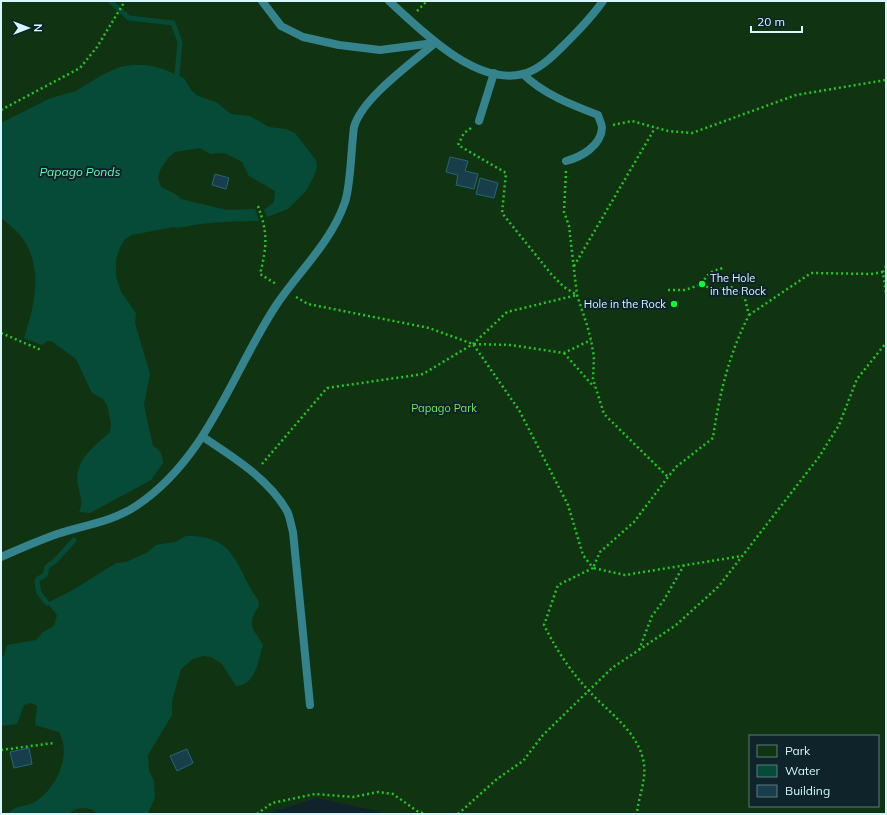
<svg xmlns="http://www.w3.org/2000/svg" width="887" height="815" font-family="Mulish,sans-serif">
<rect width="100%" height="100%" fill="#0e232a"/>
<path fill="#103412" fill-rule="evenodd" d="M1,1H886V814H390L317,798L266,814H1ZM750,736H878V806H750Z"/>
<g fill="#064b37">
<path d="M132,65H147L163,69L184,78L191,90L198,96L216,102L231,114L250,116L269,127L286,129L295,133L316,160L317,167L314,176L306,191L288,209L267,217L264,210L274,202L275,191L249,176L242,162L225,153L210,154L200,148L175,152L169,157L161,168L158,178L161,187L177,195L181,199L227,210L255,209L259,221C240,221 219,222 200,224C191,225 181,229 173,227L132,235L125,239L120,247L116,260V276L121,292L136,313L135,323L150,374L144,405L153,446C161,450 162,454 163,463L151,480L90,513L79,512C84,502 80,496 78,485C73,461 95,446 110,432L111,424L107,405L103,399L92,393L76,359L51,341H47L42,345L24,338C34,308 43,271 25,242C20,233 9,224 1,218V123L51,98L76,91L102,75L120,67Z"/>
<path d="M186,536C237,535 235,567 258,600L259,606C245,626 254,629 263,645C257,662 257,684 236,686L222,664L211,657L203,656L193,659L181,669L172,701V715L148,755L149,771L154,781L155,797L148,814H98C90,806 76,806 69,814H8C14,805 26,807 35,802C57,788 72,755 59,732L35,725L37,706L31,703L24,705L17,724L1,726V656H4L7,645L36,640L43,632L54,626L57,615L47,603L73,590L116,563L126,562L148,552L156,545L175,542Z"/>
</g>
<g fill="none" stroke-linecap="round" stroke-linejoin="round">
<g stroke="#064b37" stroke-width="5">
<polyline points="110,1 129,18 173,23 180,42 177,75"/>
<polyline points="47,603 39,593 37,582 38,579 45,575 47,567 56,560 74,540"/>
</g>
</g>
<g fill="#183e4c" stroke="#28647a">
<polygon points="450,157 468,161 465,171 478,174 474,189 456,185 458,175 446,172"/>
<polygon points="215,174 229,178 226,189 212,185"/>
<polygon points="480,178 498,183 494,198 476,194"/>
<polygon points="29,748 32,764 14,768 10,752"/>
<polygon points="187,749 193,763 177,771 170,756"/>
</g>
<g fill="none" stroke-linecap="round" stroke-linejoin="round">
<g stroke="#25c527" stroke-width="2.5" stroke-dasharray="2 3" stroke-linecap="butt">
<polyline points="417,11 427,1"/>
<polyline points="1,110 80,68 97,47 125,1"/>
<polyline points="613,125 632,121 668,131 692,133 796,95 886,80"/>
<polyline points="471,128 464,133 458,145 506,173 502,213 552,275 564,287 577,295"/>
<polyline points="566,171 564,212 569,226 577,295 587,325 591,340 594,357 593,379 604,414 668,477"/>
<path d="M258,206C268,233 267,246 260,274L276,284"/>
<polyline points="574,266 655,128"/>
<polyline points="886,266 883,272 886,293"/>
<path d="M702,284C707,273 712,271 723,268"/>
<path d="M668,290H685L702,284L711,289L734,287L745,299L749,315C729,354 719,395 713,438L676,467L668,477L634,522L600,552L593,568L625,575L742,556"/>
<path d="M296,297L308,304L429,328L473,344L519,410L568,505L583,555L593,568L558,585L544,625C556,649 570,671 589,691C608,712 636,730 643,759C648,778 638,796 637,814"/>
<polyline points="749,315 811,273 871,274 883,272"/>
<polyline points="1,333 41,350"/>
<polyline points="474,344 511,345 564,353 591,340"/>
<polyline points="564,353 594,387"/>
<polyline points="262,464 327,388 423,374 473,344 507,312 577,295"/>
<polyline points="639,650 652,616 664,600 684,565"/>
<polyline points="1,750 54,743"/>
<polyline points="257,814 272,803 315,794 353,797 378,792 393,794 417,811 425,814"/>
<polyline points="458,814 497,779 523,761 543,735 612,668 676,625 719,586 819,457 839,425 857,379 886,343"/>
</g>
<g stroke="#35838d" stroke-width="8">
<polyline points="262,1 281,26 303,37 339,45 380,50 434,43"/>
<path d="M389,1C421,30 475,86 523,74C540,70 555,54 567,42C580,29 592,17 603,1"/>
<path d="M523,74C543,94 572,105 598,115C599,119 602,124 602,128C601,146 581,157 566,161"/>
<polyline points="479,121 494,73"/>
<path d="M203,437C233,457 269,479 287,511C290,517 291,525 293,532L310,705"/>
<path d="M1,557C19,549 38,541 57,534C84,525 112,522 136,506C207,459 231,375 275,307C298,272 331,243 345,202C351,184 351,148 354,127C362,98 412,63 435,43"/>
</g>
</g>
<g fill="#02ff2e" stroke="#0e232a" stroke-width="1.5">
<circle cx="702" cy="284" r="4"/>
<circle cx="674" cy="304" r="4"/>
</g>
<g text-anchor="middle" stroke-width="4" stroke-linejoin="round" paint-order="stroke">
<g font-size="11" fill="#d6f7ff" stroke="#0e232a" text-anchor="start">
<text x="710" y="282">The Hole<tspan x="710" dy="13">in the Rock</tspan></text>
<text x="666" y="308" text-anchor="end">Hole in the Rock</text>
</g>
<g font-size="11" fill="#71ea57" stroke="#0e232a">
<text x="444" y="412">Papago Park</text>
</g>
<g font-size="12" font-style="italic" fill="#64ffb7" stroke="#0e232a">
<text x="80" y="176">Papago Ponds</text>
</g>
</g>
<rect width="887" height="815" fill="none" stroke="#d6f7ff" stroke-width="4"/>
<rect x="749" y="735" width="130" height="72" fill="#0e232a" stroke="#5e787f"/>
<rect x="757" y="745" width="20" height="12" fill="#103412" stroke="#5e787f"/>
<text x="785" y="755" font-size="12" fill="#d6f7ff">Park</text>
<rect x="757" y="765" width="20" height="12" fill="#064b37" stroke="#5e787f"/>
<text x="785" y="775" font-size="12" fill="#d6f7ff">Water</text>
<rect x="757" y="785" width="20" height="12" fill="#183e4c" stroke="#5e787f"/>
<text x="785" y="795" font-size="12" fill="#d6f7ff">Building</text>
<g transform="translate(28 28) rotate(90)" stroke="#0e232a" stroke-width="3" paint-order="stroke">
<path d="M0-3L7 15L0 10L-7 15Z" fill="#d6f7ff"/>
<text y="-6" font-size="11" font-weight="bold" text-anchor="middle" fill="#d6f7ff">N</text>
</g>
<path d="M751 26v6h51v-6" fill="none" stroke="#d6f7ff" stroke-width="2"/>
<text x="757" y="26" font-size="12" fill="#d6f7ff" stroke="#0e232a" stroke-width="3" paint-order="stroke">20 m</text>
</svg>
